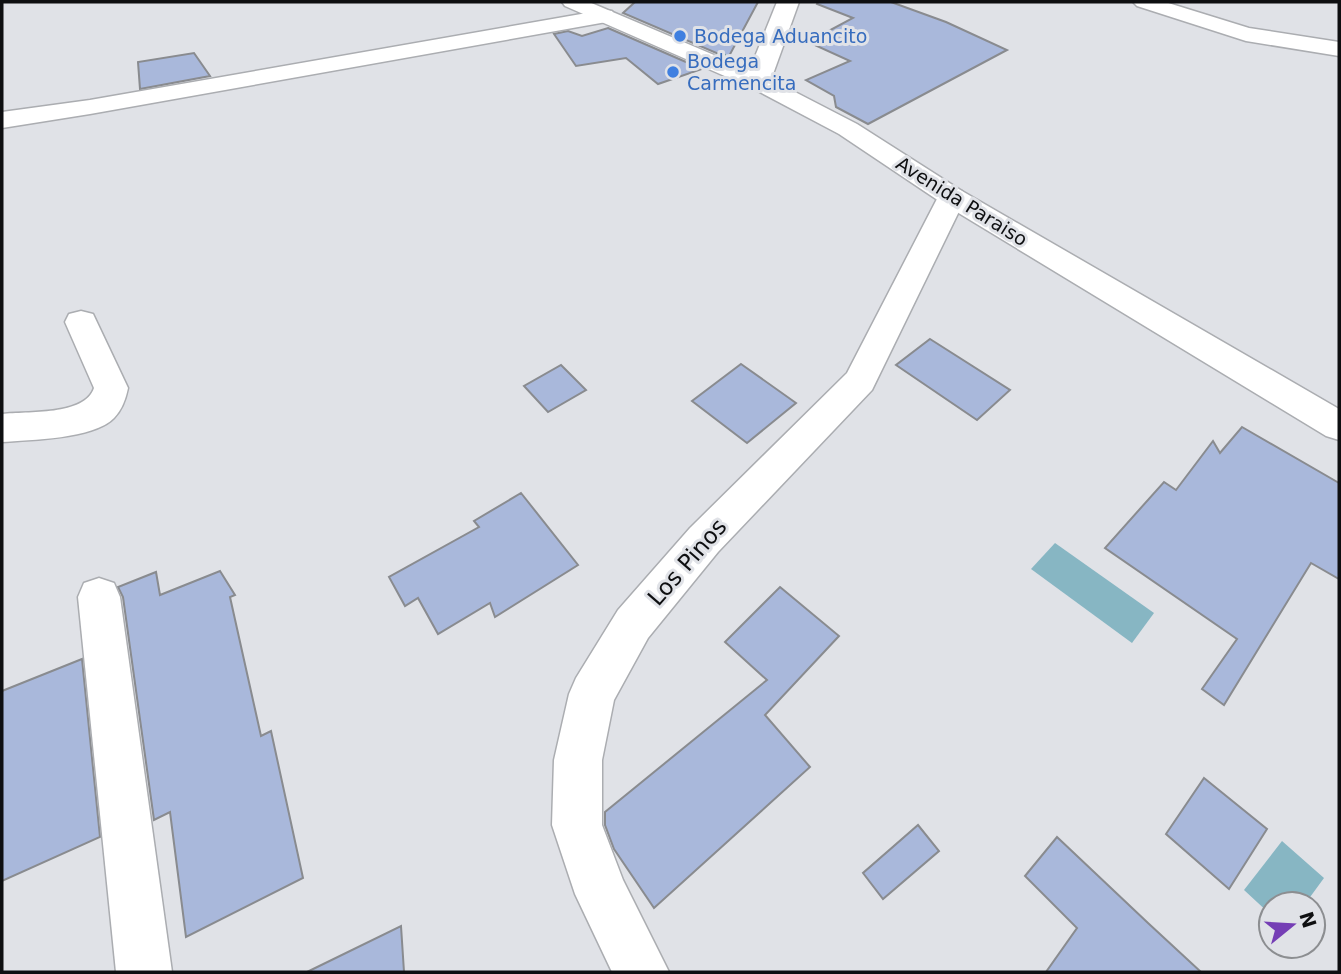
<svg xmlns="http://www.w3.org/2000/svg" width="1341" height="974" font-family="'DejaVu Sans',sans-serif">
<rect width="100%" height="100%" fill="#e0e2e7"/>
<g fill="#87b6c3">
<polygon points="1055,543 1154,613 1132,643 1031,569"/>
<polygon points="1282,841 1324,878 1305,904 1271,904 1271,915 1244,890"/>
</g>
<g fill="#a9b8db" stroke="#898b8f" stroke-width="2">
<polygon points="635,2 758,2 728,58 623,13"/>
<polygon points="818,2 891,2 946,22 1007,50 868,124 836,107 834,96 806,80 850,61 808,42 853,18 817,4"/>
<polygon points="608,28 702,69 658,84 626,58 576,66 554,34 568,31 582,36"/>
<polygon points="194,53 210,76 140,89 138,62"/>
<polygon points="930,339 1010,390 977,420 896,365"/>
<polygon points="741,364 796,403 747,443 692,401"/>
<polygon points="561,365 586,390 548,412 524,386"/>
<polygon points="1242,427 1339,483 1339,579 1311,563 1224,705 1202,689 1237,639 1105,548 1164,482 1176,490 1213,441 1220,453"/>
<polygon points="521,493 578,565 495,617 490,603 438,634 418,598 405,606 389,577 479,527 474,521"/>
<polygon points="220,571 235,595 230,597 261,736 271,731 303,878 186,937 170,812 154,820 123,597 118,587 156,572 160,595"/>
<polygon points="780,587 839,636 765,715 810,767 654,908 614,849 605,825 605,812 767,680 725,642"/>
<polygon points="82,659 100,837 2,881 2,691"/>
<polygon points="1204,778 1267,829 1229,889 1166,834"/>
<polygon points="918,825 939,851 883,899 863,873"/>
<polygon points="1057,837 1148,923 1201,972 1046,972 1077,928 1025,876"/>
<polygon points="401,926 404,972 307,972"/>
</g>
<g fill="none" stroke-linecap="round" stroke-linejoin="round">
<g stroke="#abadb1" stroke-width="3">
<g id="minor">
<polygon points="777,2 799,2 768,88 760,90 752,88 748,83 756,54"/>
<polygon points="1133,2 1165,2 1249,28 1339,42 1339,56 1246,41 1137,6"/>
<polygon points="604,10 612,11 615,16 612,21 90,114 2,128 2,112 90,100"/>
<polygon points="952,189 962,191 966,197 872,390 718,552 648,638 614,700 602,760 602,825 623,880 669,972 612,972 575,894 552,825 554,760 569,694 576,678 618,610 690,528 847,373 938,197 942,191"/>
<path d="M81,311L93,314L128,388C126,398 122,410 114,418C94,439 30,440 2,442V414C27,411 85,416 94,388L65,322L69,314Z"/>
<polygon points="99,578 114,583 120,597 172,972 116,972 78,597 84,583"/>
</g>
</g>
<g stroke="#abadb1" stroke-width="3">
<polygon id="major" points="562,2 589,2 768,78 857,124 962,191 1339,409 1339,440 1326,436 942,203 839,134 752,88 565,6"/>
</g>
<use href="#minor" fill="#fff" fill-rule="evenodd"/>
<use href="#major" fill="#fff" fill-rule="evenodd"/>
</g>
<circle fill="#659184" cx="721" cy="58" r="6"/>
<g fill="#3f7fe0" stroke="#e0e2e7" stroke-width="2.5">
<circle cx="680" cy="36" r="7"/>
<circle cx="673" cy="72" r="7"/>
</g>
<g text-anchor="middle" stroke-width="6" stroke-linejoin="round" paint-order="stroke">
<g font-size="19" fill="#366cbe" stroke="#e0e2e7" text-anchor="start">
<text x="694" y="43">Bodega Aduancito</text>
<text x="687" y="68">Bodega<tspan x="687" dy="22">Carmencita</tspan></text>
</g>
<g font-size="19" fill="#0e0f11" stroke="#e0e2e7">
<text transform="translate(962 201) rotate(32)" y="7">Avenida Paraiso</text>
</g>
<g font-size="23" fill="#0e0f11" stroke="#e0e2e7">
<text transform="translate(687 562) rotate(-49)" y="8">Los Pinos</text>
</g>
</g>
<rect width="1341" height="974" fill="none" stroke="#0e0f11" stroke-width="7"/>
<g transform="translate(1292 925) rotate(72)"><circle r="33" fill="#e0e2e7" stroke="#8c8e91" stroke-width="2"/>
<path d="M0-5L12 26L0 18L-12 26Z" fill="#753eb5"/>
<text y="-10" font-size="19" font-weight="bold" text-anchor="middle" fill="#0e0f11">N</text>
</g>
</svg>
